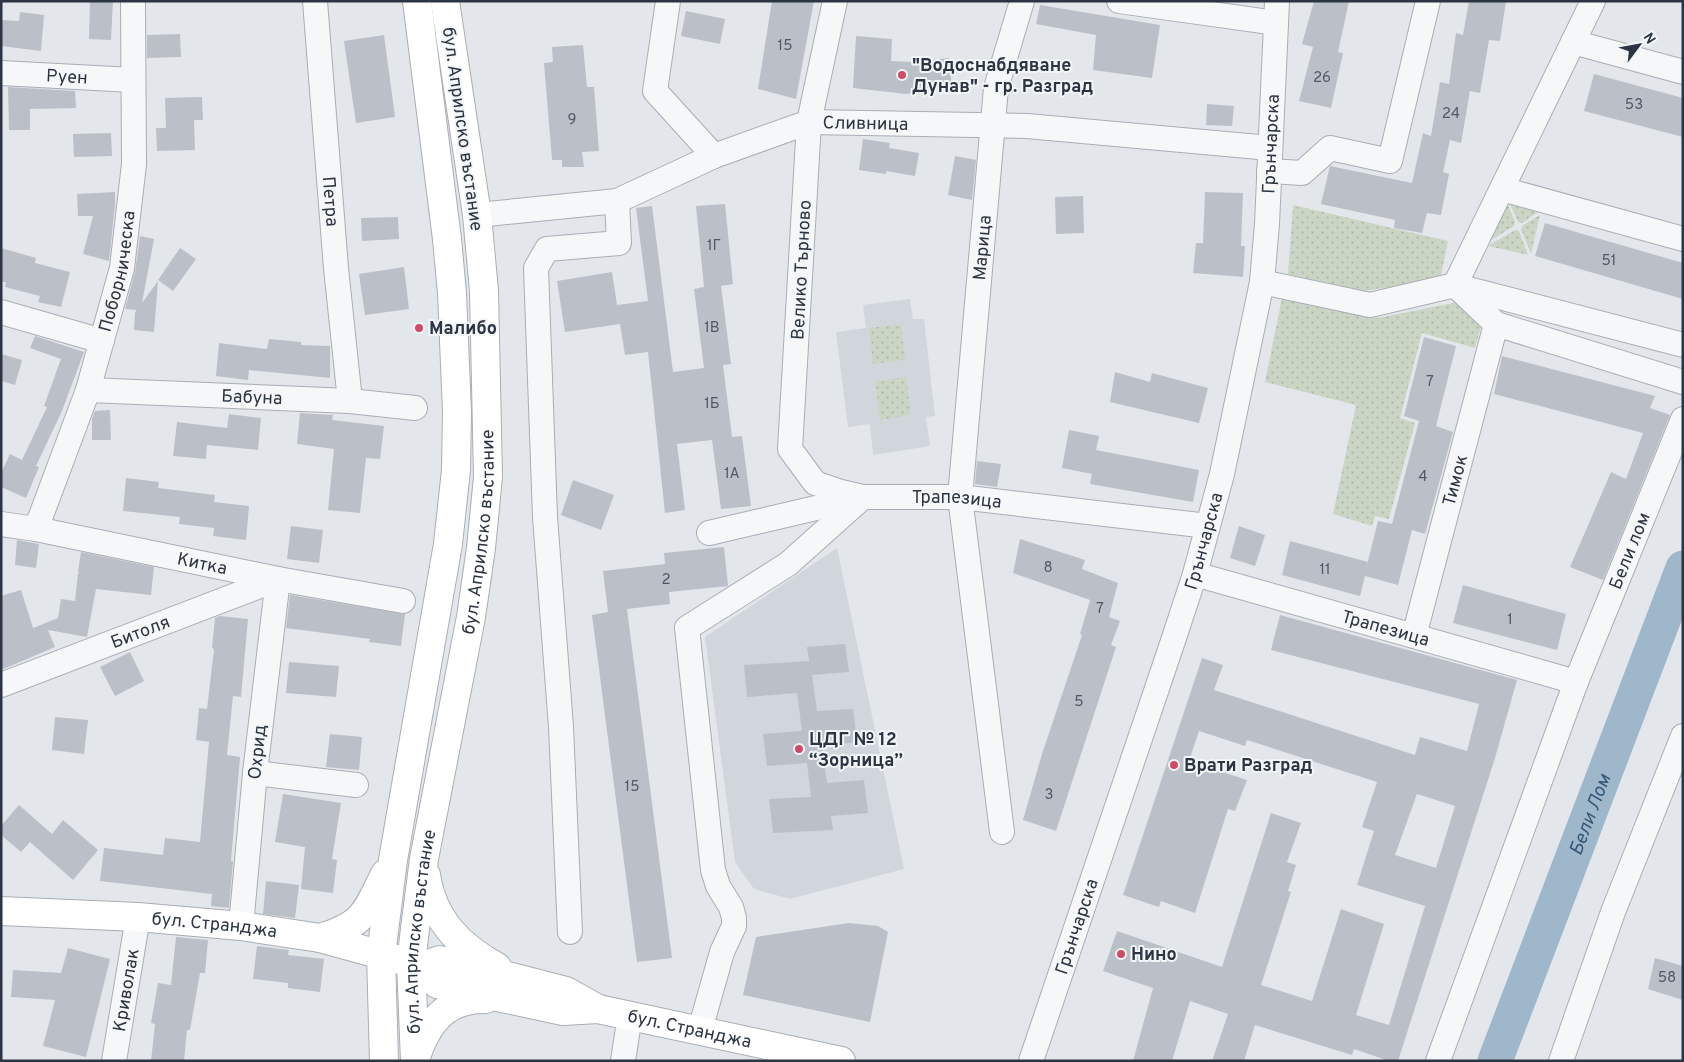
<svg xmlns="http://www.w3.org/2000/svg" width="1684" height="1062" font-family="Overpass,sans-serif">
<defs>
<pattern id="park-dots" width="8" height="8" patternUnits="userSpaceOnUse" patternTransform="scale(1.25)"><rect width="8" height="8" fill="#cad5c5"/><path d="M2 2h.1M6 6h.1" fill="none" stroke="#aeb7aa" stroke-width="1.8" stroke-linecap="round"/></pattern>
</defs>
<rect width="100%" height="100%" fill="#e3e7eb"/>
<g fill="#d1d6dd">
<polygon points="910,299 913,319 924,319 935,416 926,417 930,446 873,455 870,424 848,427 836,332 866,328 863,305"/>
<polygon points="837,548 904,869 790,899 754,889 735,862 705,637"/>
</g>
<g fill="url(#park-dots)">
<polygon points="1510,204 1538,212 1522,223 1518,222"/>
<polygon points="1293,205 1448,241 1440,280 1363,291 1288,274"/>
<polygon points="1508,205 1515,222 1514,226 1488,242"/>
<polygon points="1540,215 1531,254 1521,229 1523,225"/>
<polygon points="1515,230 1519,231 1528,255 1488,246"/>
<polygon points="1282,298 1378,318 1458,302 1481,327 1475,348 1422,333 1400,418 1415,423 1389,519 1375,516 1372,526 1333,514 1356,405 1265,382"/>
<polygon points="901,324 905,360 873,364 869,328"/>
<polygon points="906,377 911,415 880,420 875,381"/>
</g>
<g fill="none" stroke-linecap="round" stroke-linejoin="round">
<path stroke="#9fb7ca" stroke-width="35" id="s1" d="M1495,1061L1683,568"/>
</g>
<g fill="#bbc0c8" fill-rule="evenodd">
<polygon points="90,1 113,1 111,40 89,39"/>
<polygon points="772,1 814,1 796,99 758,89"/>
<polygon points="1314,1 1349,1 1338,52 1343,53 1331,108 1299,101 1313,47 1302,44"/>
<polygon points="1469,1 1506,1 1500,41 1489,40 1480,93 1470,91 1461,143 1450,140 1443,172 1449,174 1441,215 1427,213 1422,233 1394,228 1395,220 1321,204 1330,166 1412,183 1423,133 1431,136 1440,82 1449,84 1456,33 1463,35"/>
<polygon points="1040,5 1160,25 1152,78 1093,70 1096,35 1036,24"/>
<polygon points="686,11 725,19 720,44 681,36"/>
<polygon points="20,12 44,15 41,51 1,46 1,20 19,21"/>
<polygon points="180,34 181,57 147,58 147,35"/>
<polygon points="384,35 395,117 356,123 344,41"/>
<polygon points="856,36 892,39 891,61 912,62 949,58 952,88 906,94 853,88"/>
<polygon points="583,45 587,87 594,87 599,151 582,152 584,167 562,167 562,160 552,160 544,63 553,62 552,47"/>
<polygon points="1594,74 1683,98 1683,137 1584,111"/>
<polygon points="8,87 75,91 76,108 30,109 30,130 9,130"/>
<polygon points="202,97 203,120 194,120 195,150 157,151 156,128 166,128 165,98"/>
<polygon points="1207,104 1234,106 1232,126 1206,125"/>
<polygon points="111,133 112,156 74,157 73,134"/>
<polygon points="863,139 890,143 889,148 919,153 915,176 886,171 886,174 859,170"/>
<polygon points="955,156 976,160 972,200 948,195"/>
<polygon points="115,192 115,205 109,261 83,254 93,216 78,216 77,194"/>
<polygon points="1205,192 1243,193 1241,246 1245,246 1243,277 1193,273 1196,243 1203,243"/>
<polygon points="1083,196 1084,233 1056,234 1055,197"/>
<polygon points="725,204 733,284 721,286 731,364 723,365 732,437 742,436 751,506 721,509 712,440 677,444 685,510 665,513 648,352 625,355 620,324 565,332 557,281 612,272 617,305 648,301 636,208 652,206 673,372 704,368 694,289 704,287 696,206"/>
<polygon points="398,217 399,239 362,241 361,218"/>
<polygon points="1545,223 1683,263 1683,299 1535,256"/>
<polygon points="140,236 154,239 142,303 158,281 154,332 134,330 135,312 137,310 125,309 135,272"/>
<polygon points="1,248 36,258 35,263 70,272 61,307 38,302 40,296 5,287 6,282 1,282"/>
<polygon points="180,248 196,259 173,291 158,280"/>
<polygon points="404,267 409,309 365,315 359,274"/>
<polygon points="35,336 84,352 62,411 36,466 39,467 26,498 1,487 1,473 10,454 22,460 47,407 44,406 61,359 30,348"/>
<polygon points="1424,337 1456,346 1436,426 1453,432 1425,534 1412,530 1398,585 1365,576 1360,596 1282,575 1290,541 1368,562 1365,573 1378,521 1392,524 1419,421 1404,416"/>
<polygon points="269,339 301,342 301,345 330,346 330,378 249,370 248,380 216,376 219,343 267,349"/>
<polygon points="1,354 22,360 15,385 1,381"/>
<polygon points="1502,356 1655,396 1650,408 1670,415 1603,580 1570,567 1611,472 1626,479 1643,433 1494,394"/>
<polygon points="1115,372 1150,382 1152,373 1208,388 1199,423 1110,402"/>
<polygon points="110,410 111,440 92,440 92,419 95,411"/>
<polygon points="300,413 333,415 332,420 384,426 380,459 366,458 360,513 328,510 334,449 297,444"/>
<polygon points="229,414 261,418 258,450 207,445 206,459 173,456 177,422 227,428"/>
<polygon points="1069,430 1099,436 1096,450 1199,470 1193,502 1090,484 1092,474 1062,468"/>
<polygon points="977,461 1001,464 997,487 975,484"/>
<polygon points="126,478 159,482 158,488 215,495 214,502 249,506 246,540 213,536 214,528 179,524 180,517 123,511"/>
<polygon points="573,480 614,495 601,530 561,515"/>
<polygon points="291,526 323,530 319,563 287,559"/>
<polygon points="1239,526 1265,535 1255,566 1230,558"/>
<polygon points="1020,539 1085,560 1082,569 1118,583 1109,617 1120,621 1111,645 1116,647 1056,831 1023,820 1042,754 1082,635 1080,634 1090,600 1013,573"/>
<polygon points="17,540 39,544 36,568 15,565"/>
<polygon points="724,547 728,586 669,592 670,604 627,609 672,958 637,962 592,615 608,612 603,571 665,564 664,553"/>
<polygon points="81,552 154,567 151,595 96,589 87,637 48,630 55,647 1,670 1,596 21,590 33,628 58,618 61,599 75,601 78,573 80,572 78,572"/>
<polygon points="1463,585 1566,614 1557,650 1453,623"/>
<polygon points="290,595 405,614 401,646 369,642 370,639 286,628"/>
<path d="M1280,615L1517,680L1495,758L1398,1061H1389L1354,1049L1352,1055L1255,1025L1244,1061H1212L1228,1014L1190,1001L1172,1061H1133L1153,988L1103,971L1117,931L1222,967L1271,813L1301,823L1287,862L1296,865L1288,891L1291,892L1261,985L1312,1001L1341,909L1384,924L1356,1015L1389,1025L1425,906L1357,885L1374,831L1362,827L1377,782L1247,740L1245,746L1199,731L1189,761L1247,780L1235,811L1228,809L1195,913L1161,901L1159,907L1123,895L1202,658L1223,665L1214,690L1415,755L1420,737L1467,751L1479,704L1271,650ZM1417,794L1455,806L1436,868L1395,855Z"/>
<polygon points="220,616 248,619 241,697 233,696 227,755 240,757 231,861 233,861 229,908 211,906 212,894 100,881 104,848 163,855 165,838 200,842 209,742 196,740 199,708 207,709 214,649 212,648 215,618"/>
<polygon points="845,644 849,672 812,675 817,711 853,709 857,742 822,746 827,783 864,780 868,813 831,816 833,830 773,833 769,799 811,797 807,763 767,766 763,734 802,731 797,693 747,697 744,665 809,661 807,647"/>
<polygon points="130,652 144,681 115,696 100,667"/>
<polygon points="289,662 339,666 336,697 286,693"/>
<polygon points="55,717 88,720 84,754 52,750"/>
<polygon points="330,734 362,737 359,770 326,767"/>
<polygon points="283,794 341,803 332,859 337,860 333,893 301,889 305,847 275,842"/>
<polygon points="19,805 52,834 63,820 98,850 73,880 30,842 21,852 1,835 1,826"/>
<polygon points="266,881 299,885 295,918 263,914"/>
<polygon points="849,923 878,926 888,932 870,1022 743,995 756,937"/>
<polygon points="176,937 208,940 205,973 200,973 190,1030 187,1030 184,1061 151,1061 155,1024 151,1023 158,983 171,985"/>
<polygon points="257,946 289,950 288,955 324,959 320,992 288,988 288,983 253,979"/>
<polygon points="68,948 110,959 86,1057 43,1046 55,1000 11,997 13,970 61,973"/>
<polygon points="1655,958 1683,966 1683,1000 1648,989"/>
</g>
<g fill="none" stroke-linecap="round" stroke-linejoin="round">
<g stroke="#a8aeb5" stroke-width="26">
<g id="street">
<path id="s2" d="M315,1L336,268L350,401"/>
<polyline points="668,1 655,91 714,156"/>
<polyline points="835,1 809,122 790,449 815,483 841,492 863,497"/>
<polyline points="1119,1 1276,23"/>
<polyline points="1573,42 1683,72"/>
<path id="s3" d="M1,73L133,80"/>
<polyline points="1269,171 1302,173 1330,148 1390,161 1428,1"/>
<polyline points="1502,189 1683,239"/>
<path id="s4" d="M477,215L617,201L714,156L809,122L1027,126L1270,148"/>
<polyline points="1262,282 1370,305 1455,285 1593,1"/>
<polyline points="1455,285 1496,324 1683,382"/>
<polyline points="1457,286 1683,345"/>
<polyline points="1,312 102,341"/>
<path id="s5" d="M88,390L350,401L415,408"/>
<path id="s6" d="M1,524L36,529L278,579L403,601"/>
<path id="s7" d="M36,529L88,390L122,268L134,164L133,1"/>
<path id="s8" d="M709,533L863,497H960L1208,526"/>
<path id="s9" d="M1195,574L1576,682"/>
<path id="s10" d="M1414,636L1496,324"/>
<path id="s11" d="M1,685L278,579L255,773L241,926"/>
<polyline points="255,773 356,785"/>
<path id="s12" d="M1002,832L960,497L996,88L1022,1"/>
<polyline points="570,932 561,727 545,517 536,268 547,249 619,243 617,201"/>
<polyline points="700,1030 722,952 734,926 734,918 731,907 718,886 713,870 687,628 788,564 863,497"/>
<path id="s13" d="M114,1061L138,917"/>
<polyline points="623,1061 630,1015"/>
<path id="s14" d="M1031,1061L1174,638L1195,574L1222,474L1262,282L1267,224L1277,1"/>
<path id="s15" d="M1438,1061L1576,682L1683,419"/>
<polyline points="1561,1061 1613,912 1683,736"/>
</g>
</g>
<g stroke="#a8aeb5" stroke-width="30">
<g id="secondary">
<path d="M426,875C433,920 459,946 497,967"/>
<path id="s16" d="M1,911L138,917L241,926L320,938L422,966L440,960L516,978L566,991L598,1009"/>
<path d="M320,938C365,924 365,913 385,874"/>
<path id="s17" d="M422,966L437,984L563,1011L598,1009L841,1061"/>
<path d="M416,1057C424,1032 439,1006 467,1001C473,999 480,999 486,999"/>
<polyline points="384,1061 381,955 393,860 448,544 456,470 457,412 452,293 447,239 417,1"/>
<path id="s18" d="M415,1061L411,963L415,929L424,859L471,617L481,548L488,477L484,291L477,215L445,1"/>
</g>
</g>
<use href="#street" stroke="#f6f7f9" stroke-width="24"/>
<use href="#secondary" stroke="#fff" stroke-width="28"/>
</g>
<g fill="#cd4c67" stroke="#f3f6f8" stroke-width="2">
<circle cx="902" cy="75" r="5"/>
<circle cx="419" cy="328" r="5"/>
<circle cx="799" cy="749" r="5"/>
<circle cx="1174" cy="765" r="5"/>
<circle cx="1121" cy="954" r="5"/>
</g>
<g text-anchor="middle" stroke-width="4" stroke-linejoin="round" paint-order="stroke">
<g font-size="15" fill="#4f5864">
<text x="785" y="50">15</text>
<text x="1322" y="82">26</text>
<text x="1634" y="109">53</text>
<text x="1451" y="118">24</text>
<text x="572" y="124">9</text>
<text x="714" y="250">1Г</text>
<text x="1609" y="265">51</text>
<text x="712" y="332">1В</text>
<text x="1430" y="386">7</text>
<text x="712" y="408">1Б</text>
<text x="732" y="478">1А</text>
<text x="1423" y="481">4</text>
<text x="1048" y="572">8</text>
<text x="1325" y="574">11</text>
<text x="666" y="584">2</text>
<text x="1100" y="613">7</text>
<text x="1510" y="624">1</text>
<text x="1079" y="706">5</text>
<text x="632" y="791">15</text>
<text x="1049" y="799">3</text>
<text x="1667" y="982">58</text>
</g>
<g font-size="18" font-weight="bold" fill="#2b3543" stroke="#f3f6f8" text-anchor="start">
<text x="912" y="71">"Водоснабдяване<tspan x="912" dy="21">Дунав" - гр. Разград</tspan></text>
<text x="429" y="334">Малибо</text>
<text x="809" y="745">ЦДГ № 12<tspan x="809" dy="21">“Зорница”</tspan></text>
<text x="1184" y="771">Врати Разград</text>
<text x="1131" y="960">Нино</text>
</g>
<g font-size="18" fill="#2b3543" stroke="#f3f6f8">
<text dy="6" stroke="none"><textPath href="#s3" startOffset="66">Руен</textPath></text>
<text dy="6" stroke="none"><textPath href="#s4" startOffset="405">Сливница</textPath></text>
<text transform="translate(463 129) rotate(82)" y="6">бул. Априлско въстание</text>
<text dy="6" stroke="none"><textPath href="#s14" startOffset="952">Грънчарска</textPath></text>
<text dy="6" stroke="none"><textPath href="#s2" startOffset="201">Петра</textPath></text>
<text dy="6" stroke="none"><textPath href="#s12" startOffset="588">Марица</textPath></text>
<text transform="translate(801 270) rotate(-87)" y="6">Велико Търново</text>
<text dy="6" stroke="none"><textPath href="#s7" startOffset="271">Поборническа</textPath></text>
<text dy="6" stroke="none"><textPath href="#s5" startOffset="164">Бабуна</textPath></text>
<text dy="6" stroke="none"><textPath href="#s10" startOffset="161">Тимок</textPath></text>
<text dy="6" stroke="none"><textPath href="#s8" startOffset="252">Трапезица</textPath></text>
<text dy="6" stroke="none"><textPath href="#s18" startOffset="535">бул. Априлско въстание</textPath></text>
<text dy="6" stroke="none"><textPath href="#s14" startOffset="548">Грънчарска</textPath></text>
<text dy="6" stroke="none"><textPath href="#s15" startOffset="545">Бели лом</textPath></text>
<text dy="6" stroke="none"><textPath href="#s6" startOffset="205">Китка</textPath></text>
<text dy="6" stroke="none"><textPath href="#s9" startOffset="198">Трапезица</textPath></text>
<text dy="6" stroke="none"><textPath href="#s11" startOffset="149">Битоля</textPath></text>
<text transform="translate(257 752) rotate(-84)" y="6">Охрид</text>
<text dy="6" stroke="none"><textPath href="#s16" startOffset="214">бул. Странджа</textPath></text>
<text dy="6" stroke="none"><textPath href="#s14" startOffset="142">Грънчарска</textPath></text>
<text dy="6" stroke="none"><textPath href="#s18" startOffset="130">бул. Априлско въстание</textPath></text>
<text dy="6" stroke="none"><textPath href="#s13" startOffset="72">Криволак</textPath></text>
<text dy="6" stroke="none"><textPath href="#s17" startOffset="281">бул. Странджа</textPath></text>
</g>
<g font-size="19" font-style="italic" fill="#365777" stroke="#f3f6f8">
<text dy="7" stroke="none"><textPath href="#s1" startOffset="264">Бели Лом</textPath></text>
</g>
</g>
<rect width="1684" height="1062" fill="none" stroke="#2b3543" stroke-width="5"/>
<g transform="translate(1639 45) rotate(58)" stroke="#f3f6f8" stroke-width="4" paint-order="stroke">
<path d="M0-4L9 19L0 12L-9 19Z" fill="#2b3543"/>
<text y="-8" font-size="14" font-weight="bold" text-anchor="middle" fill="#2b3543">N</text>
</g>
</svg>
